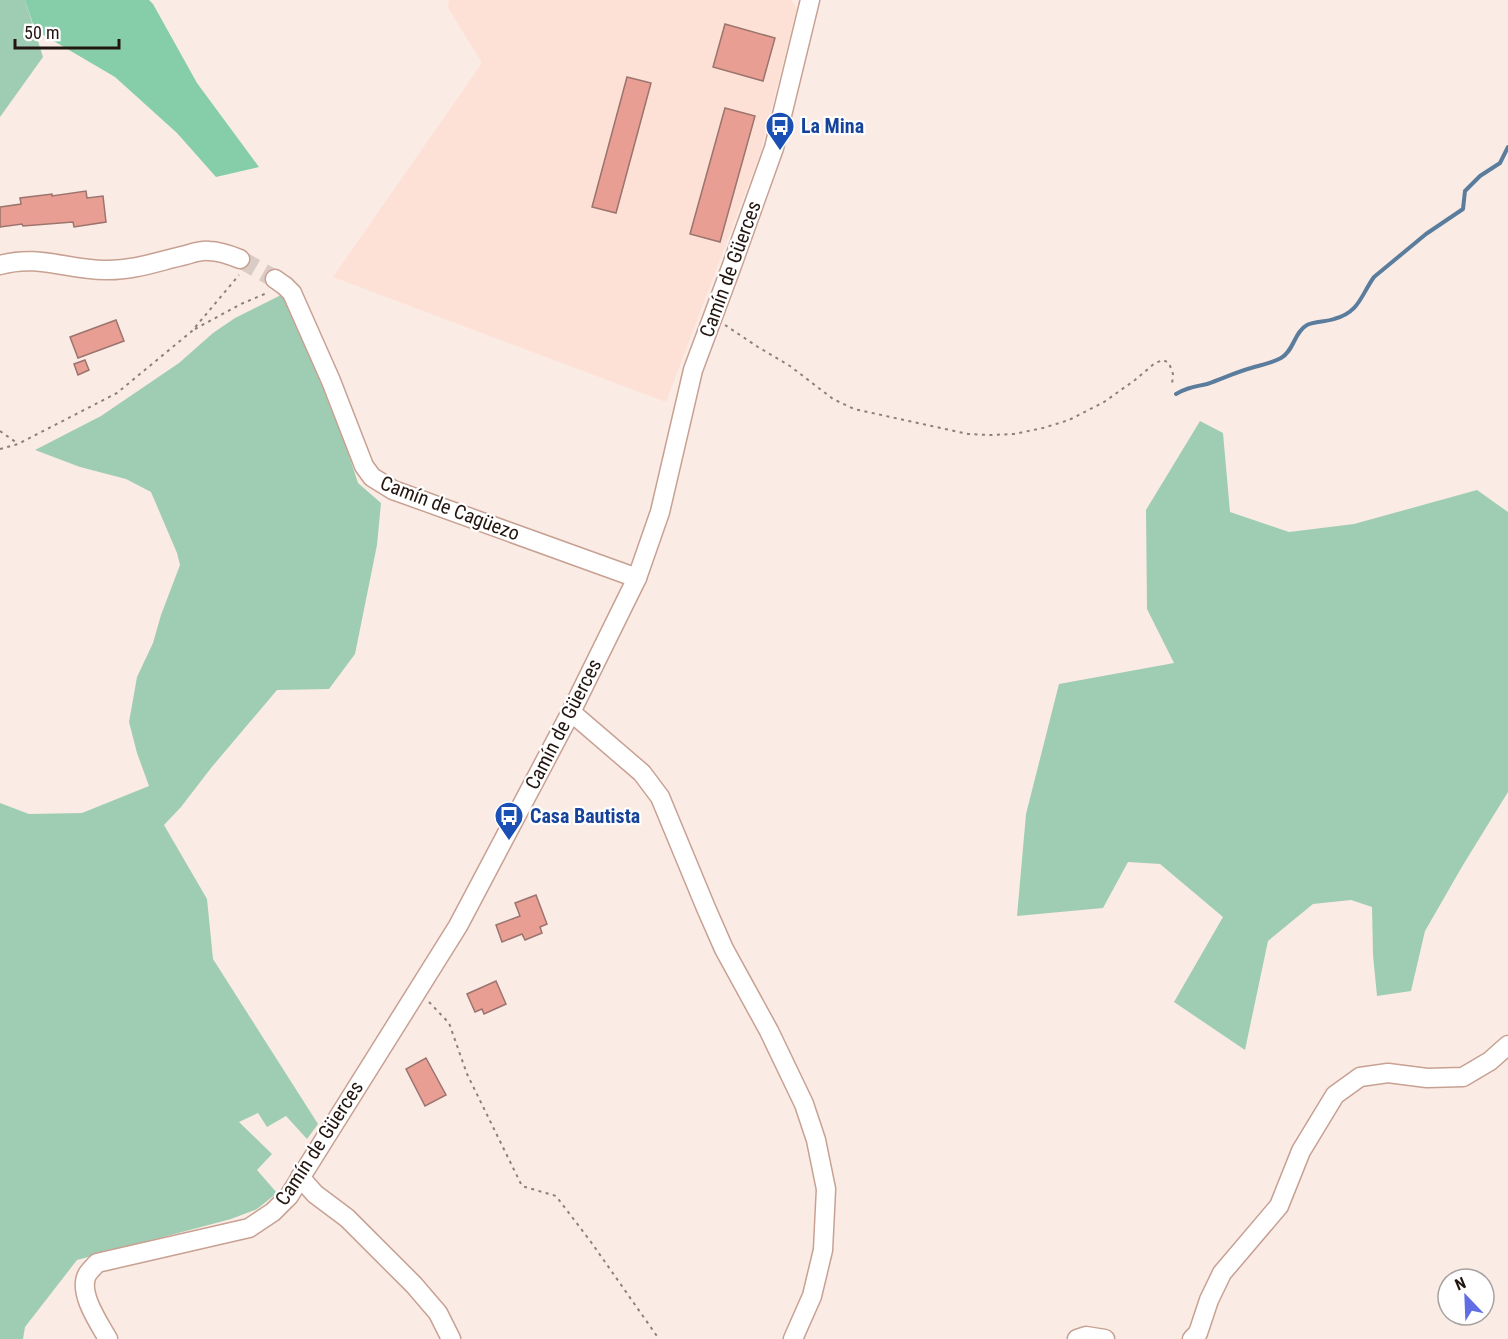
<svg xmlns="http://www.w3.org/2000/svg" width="1508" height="1339" font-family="'Roboto Condensed',sans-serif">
<rect width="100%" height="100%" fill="#fbebe5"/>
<polygon fill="#fee1d6" points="449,0 791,0 797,8 760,154 666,402 333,277 482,63 448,8"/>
<g fill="#9fcdb3">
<polygon points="0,0 25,0 43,57 0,117"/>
<polygon points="283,294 304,341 346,446 358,483 381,503 377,545 355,654 329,689 277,690 211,768 181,807 164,825 207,899 213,959 318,1124 307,1139 286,1116 267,1127 258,1113 239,1122 272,1154 257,1170 277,1193 257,1209 231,1219 77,1260 25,1327 23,1339 0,1339 0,803 29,814 82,813 149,786 137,753 129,722 137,677 153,643 161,615 180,565 177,553 151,492 126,479 80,467 35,450 101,416 179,363 213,333 235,318"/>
<polygon points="1200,421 1223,433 1230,512 1289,532 1354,524 1477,490 1508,512 1508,792 1463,865 1425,931 1411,991 1377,996 1373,955 1372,907 1351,900 1313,904 1268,941 1245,1050 1174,1002 1223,917 1160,864 1128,862 1103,908 1017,916 1026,814 1059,684 1174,663 1147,609 1146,510"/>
</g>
<polygon fill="#86cea9" points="25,0 149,0 153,4 197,83 259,167 216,177 177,133 115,77 35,30"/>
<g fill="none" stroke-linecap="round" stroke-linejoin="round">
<path stroke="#5b7d9d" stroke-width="4" d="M1176,394C1188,387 1194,387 1207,384C1222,379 1236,372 1251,368C1261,365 1272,363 1281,358C1294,351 1294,332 1307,325C1314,321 1326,322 1334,319C1359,313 1361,295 1374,277L1426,234L1463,209L1465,191L1480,176L1500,163L1508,147"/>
</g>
<g fill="#e89e93" stroke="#9b746e" stroke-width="1.5">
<polygon points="725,24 775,38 763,81 713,67"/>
<polygon points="627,77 651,83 616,213 592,207"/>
<polygon points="725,108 755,116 720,242 690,234"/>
<polygon points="86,191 87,198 103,196 106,222 74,227 73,222 23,226 22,224 0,227 0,207 21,204 20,198 52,194 52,196"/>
<polygon points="116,320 124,341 78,358 70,337"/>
<polygon points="85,360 89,370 78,375 74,364"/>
<polygon points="536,895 547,924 540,927 542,933 525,940 522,934 502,942 496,925 520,916 515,903"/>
<polygon points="496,981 506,1004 484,1014 482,1009 475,1012 467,994"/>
<polygon points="426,1058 446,1095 425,1106 406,1069"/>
</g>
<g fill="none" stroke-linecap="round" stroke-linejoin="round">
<polyline stroke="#dbcbc5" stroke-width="18" stroke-dasharray="18 9" stroke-linecap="butt" points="240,259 275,279"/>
<g stroke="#c7a192" stroke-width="21">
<g id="minor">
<path d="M0,265C39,254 67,270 105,270C133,271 159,261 186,255C193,253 201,250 209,251C219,251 230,255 240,259"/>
<polyline points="275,279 285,286 292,293 331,381 364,466 372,477 393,490 637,578"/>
<polyline points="571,712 642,773 660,797 706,908 724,949 769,1031 804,1104 816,1140 826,1189 823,1250 812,1296 793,1339"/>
<polyline points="300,1177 315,1194 347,1218 414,1285 438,1313 451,1339"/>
<path d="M108,1339C99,1323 78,1293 87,1275C89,1271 94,1267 97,1263L249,1228L273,1212L289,1196L458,926L571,712L637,578L660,512L693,370L731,268L774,148L810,0"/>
<polyline points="1077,1339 1086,1336 1105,1339"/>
<polyline points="1192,1339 1198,1333 1209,1300 1222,1273 1279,1206 1301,1151 1335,1095 1360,1077 1388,1073 1427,1078 1463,1077 1490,1061 1508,1045"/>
</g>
</g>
<g stroke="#8e7f79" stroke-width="2" stroke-dasharray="3 4.5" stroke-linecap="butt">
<polyline points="725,325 758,347 790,366 833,399 854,409 968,434 990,435 1014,434 1043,428 1069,420 1104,402 1135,380 1155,363 1163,360 1169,363 1173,374 1172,385"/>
<polyline points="195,329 241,304 267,293"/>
<polyline points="0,431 17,443"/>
<polyline points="0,449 18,444 117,393 192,331 239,275"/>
<polyline points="429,1002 449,1023 467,1074 522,1186 556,1196 591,1242 659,1339"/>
</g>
<use href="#minor" stroke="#fff" stroke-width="18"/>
</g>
<defs>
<g id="bus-pin" transform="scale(1.5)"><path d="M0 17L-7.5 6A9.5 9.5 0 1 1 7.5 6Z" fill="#1a4fb4" stroke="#fff"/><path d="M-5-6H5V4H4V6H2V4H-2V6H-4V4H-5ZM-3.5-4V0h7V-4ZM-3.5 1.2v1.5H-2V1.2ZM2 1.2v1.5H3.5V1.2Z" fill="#fff"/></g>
</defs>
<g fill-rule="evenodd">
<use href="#bus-pin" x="780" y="126"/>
<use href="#bus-pin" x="509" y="816"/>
</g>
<g text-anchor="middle" stroke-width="4.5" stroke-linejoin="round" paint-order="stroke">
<g font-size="20" font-weight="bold" fill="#164399" stroke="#fff" text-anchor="start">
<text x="801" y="133">La Mina</text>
<text x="530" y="823">Casa Bautista</text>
</g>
<g font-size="20" fill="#231610" stroke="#fff">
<text transform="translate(730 269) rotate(-70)" y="7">Camín de Güerces</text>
<text transform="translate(450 508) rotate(21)" y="7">Camín de Cagüezo</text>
<text transform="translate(563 724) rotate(-63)" y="7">Camín de Güerces</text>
<text transform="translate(319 1143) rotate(-57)" y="7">Camín de Güerces</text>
</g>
</g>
<g transform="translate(1466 1297) rotate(337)"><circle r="28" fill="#ffffff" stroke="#a7a29f" stroke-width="1.5"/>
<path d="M0-4.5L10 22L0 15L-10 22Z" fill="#606de5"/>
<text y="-9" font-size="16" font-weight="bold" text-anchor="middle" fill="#231610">N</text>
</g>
<path d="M15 39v9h104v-9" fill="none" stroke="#231610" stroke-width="3"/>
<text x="24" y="39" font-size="18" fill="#231610" stroke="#ffffff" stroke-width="4.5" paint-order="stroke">50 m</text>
</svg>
